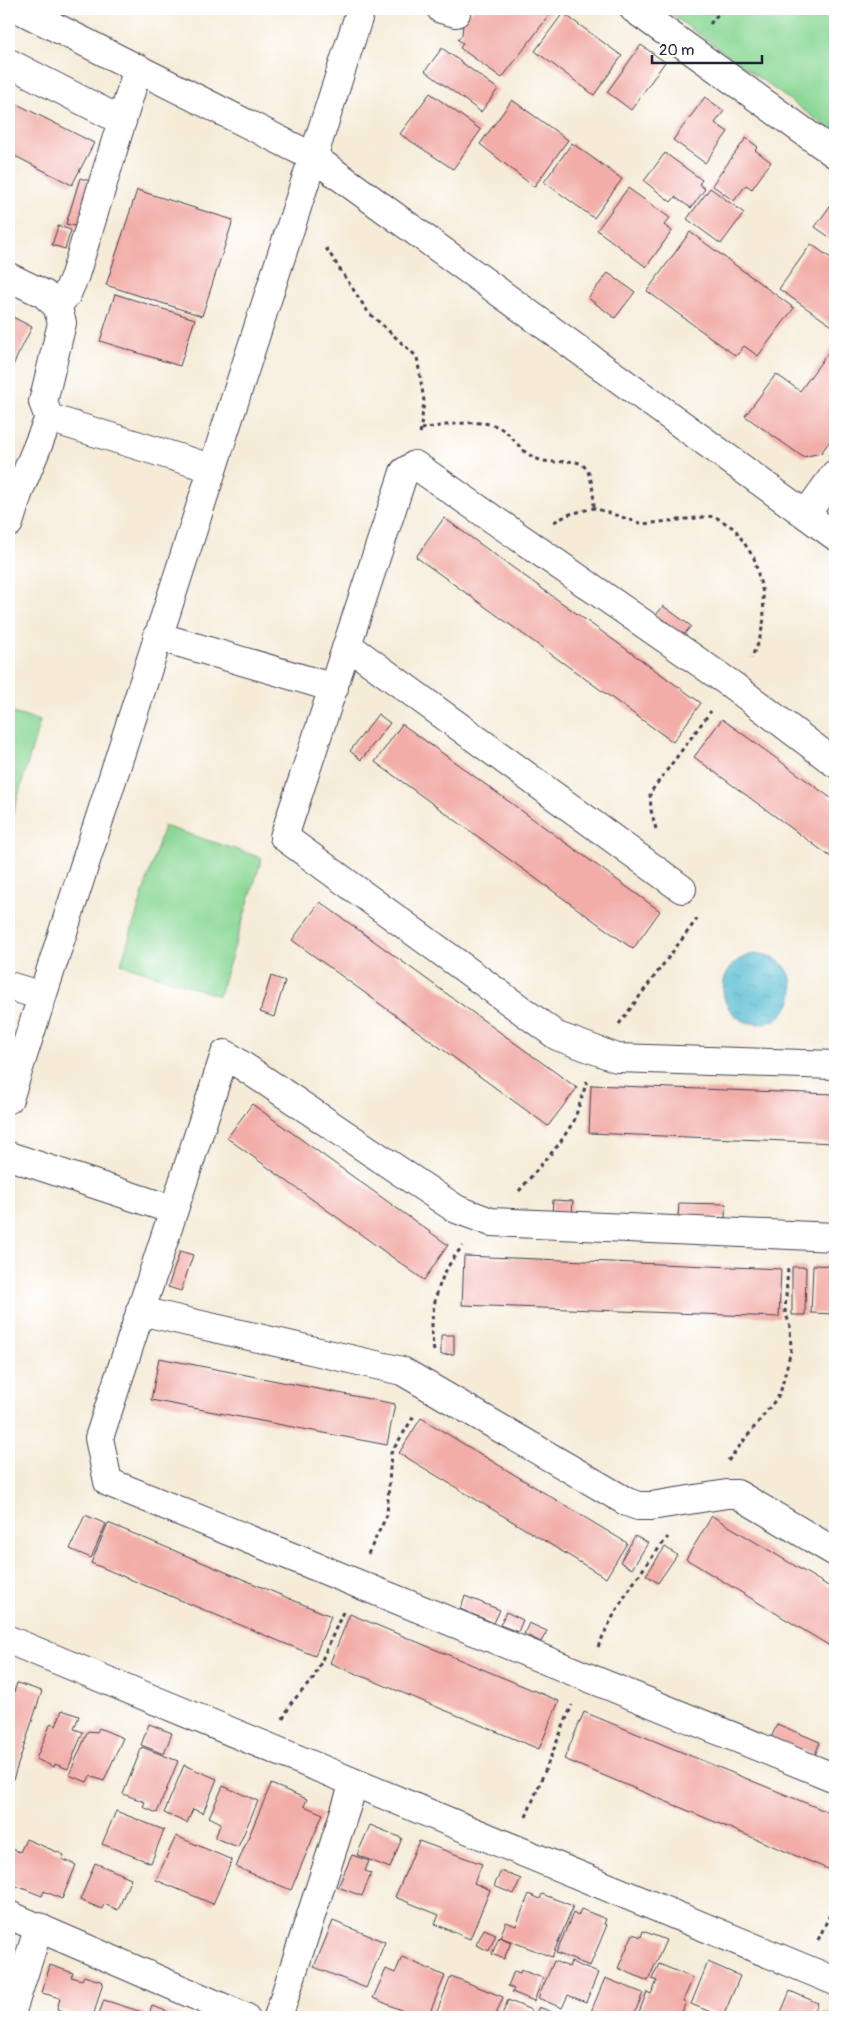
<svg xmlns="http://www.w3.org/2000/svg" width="844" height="2026" font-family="Pangolin,sans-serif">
<defs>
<pattern id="water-ripples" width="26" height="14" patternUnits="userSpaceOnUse" patternTransform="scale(1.25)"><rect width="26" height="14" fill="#54bcd1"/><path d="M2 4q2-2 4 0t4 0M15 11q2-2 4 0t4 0" fill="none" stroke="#4598ab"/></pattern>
</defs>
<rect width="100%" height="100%" fill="#fff"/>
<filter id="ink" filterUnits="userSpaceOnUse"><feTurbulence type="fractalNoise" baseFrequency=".02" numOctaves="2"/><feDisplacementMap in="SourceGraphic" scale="10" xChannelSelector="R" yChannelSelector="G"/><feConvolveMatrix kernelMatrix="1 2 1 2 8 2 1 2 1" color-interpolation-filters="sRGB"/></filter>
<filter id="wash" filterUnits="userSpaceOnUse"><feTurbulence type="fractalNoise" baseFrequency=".0096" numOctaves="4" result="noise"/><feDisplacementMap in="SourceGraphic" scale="20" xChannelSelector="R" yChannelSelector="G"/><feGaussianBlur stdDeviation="1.12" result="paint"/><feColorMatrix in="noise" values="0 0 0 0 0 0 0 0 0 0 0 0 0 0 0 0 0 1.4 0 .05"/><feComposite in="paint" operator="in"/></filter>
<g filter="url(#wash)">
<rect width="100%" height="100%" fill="#f5ebd7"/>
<g fill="#8bd896" stroke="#567d68">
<polygon points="664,9 835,9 835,133"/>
<polygon points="9,712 40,721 9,827"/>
<polygon points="164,826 262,858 219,996 121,964"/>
</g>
<circle fill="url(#water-ripples)" stroke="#3b6f86" cx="758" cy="989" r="35"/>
<g id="blocks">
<g fill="#f2ada8">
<polygon points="474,9 554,9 502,78 460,48 463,43 458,40 462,35 463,24 467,15"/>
<polygon points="563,13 622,56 594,95 535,51"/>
<polygon points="641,45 665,62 631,110 607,92"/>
<polygon points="442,48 498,89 481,112 425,71"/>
<polygon points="430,93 481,130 453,169 400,134"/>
<polygon points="705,97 724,111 715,123 728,132 705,163 673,140"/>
<polygon points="9,100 94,143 72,185 9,153"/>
<polygon points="512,100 568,140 534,187 480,144"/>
<polygon points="746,138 758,147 755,150 771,162 752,189 746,185 734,201 712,185"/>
<polygon points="572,143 622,179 594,218 544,182"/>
<polygon points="665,153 702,180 699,184 705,189 691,208 675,197 671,202 644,181"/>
<polygon points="80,178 94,182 80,227 66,224"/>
<polygon points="628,188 670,218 664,225 672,231 646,267 597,230"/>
<polygon points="710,188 744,213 721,244 687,219"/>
<polygon points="137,190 233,220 202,316 106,285"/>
<polygon points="835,199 835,241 815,227"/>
<polygon points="58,226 71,230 65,249 52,245"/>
<polygon points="690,232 794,308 758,356 744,346 736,356 647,291"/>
<polygon points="811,244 835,261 835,328 779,289"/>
<polygon points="608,273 635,292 615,318 588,298"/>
<polygon points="115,294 195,319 180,366 100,341"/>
<polygon points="9,315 32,327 9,373"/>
<polygon points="835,343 835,434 821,453 803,457 745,416 776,374 800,391"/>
<polygon points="444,518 701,703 673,742 416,557"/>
<polygon points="663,606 691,626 682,637 655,617"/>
<polygon points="378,714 390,723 361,760 350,751"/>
<polygon points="722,719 835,801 835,860 694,757"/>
<polygon points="402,724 660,911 633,949 375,762"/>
<polygon points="320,902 577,1088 548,1126 292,940"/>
<polygon points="271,976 285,981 274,1017 260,1012"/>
<polygon points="591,1085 835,1094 835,1143 589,1133"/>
<polygon points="252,1104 448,1245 424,1280 227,1138"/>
<polygon points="553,1200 573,1201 572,1214 552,1213"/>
<polygon points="679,1203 726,1204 725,1218 678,1217"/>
<polygon points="180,1251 193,1255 181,1291 168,1287"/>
<polygon points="464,1256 781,1269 779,1317 462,1305"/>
<polygon points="813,1265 835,1266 835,1314 811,1313"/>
<polygon points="792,1267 806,1267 805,1315 792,1315"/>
<polygon points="441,1335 454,1335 454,1354 441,1355"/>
<polygon points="159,1358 395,1404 387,1445 151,1400"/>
<polygon points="421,1418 627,1543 606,1578 399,1453"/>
<polygon points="85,1515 106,1524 91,1558 70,1549"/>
<polygon points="712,1516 835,1590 835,1649 686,1559"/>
<polygon points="108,1523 331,1616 315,1656 91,1563"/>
<polygon points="635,1536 648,1543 632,1569 620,1562"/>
<polygon points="665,1547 677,1555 658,1583 646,1575"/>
<polygon points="465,1596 500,1610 494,1623 460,1609"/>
<polygon points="506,1612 523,1620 518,1632 500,1625"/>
<polygon points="350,1614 559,1701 539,1749 330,1663"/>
<polygon points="529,1623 547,1631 541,1642 524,1634"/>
<polygon points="17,1683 42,1691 9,1792 9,1694 13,1695"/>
<polygon points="62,1710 79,1716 74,1729 83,1732 68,1769 55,1764 54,1767 36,1759 51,1723 56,1726"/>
<polygon points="584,1712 835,1815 835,1872 564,1759"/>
<polygon points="149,1724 172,1733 164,1754 141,1745"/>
<polygon points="777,1724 820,1742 815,1755 771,1738"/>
<polygon points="99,1728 123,1738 104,1781 90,1776 87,1782 69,1775 88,1731 97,1732"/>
<polygon points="142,1747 178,1761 157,1813 143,1807 145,1802 123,1794"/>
<polygon points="184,1765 217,1779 203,1813 193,1809 187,1823 164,1813"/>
<polygon points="271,1784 307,1799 304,1806 323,1814 291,1890 236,1867"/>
<polygon points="223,1786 258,1801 238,1847 215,1838 221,1823 209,1817"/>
<polygon points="116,1811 164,1830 151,1863 102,1844"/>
<polygon points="370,1825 402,1838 390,1868 357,1855"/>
<polygon points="176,1836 232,1860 213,1904 156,1880"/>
<polygon points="26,1839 64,1855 62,1859 76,1865 62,1899 44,1891 42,1896 9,1883 9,1848 20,1852"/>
<polygon points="419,1841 482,1864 474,1883 490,1890 470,1939 435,1924 439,1915 395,1897"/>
<polygon points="352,1855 369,1861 365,1871 371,1873 362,1896 338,1887"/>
<polygon points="95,1863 131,1878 118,1910 104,1904 102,1909 80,1900"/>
<polygon points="501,1871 521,1879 514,1894 494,1886"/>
<polygon points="529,1894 540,1899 542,1894 573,1906 552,1957 500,1937 506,1922 516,1926"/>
<polygon points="581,1909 606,1919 604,1924 607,1925 590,1966 556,1953 573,1913 578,1916"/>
<polygon points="333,1921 385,1942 366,1988 314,1967"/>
<polygon points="484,1929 496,1934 489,1951 476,1945"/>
<polygon points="643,1931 666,1940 648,1981 618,1968 633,1934 641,1937"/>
<polygon points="499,1937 511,1942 504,1959 492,1954"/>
<polygon points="402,1957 445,1976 428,2017 417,2017 373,1998 386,1969 395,1973"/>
<polygon points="554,1961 569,1967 571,1962 598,1973 586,2002 568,1995 562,2008 538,1998"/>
<polygon points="708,1962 740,1976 723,2017 691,2004"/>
<polygon points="659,1964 693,1978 683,2001 686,2002 680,2017 637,2017 647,1992 651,1994 657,1981 652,1979"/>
<polygon points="50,1965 73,1973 71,1977 82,1980 84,1976 103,1982 93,2017 83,2017 57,2009 60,1998 42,1993"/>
<polygon points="521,1970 543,1978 534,2001 512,1992 514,1989 508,1986 514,1971 520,1973"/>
<polygon points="451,1976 503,1997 495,2017 444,2017 436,2014"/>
<polygon points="605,1978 643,1993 633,2017 597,2017 590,2014"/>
<polygon points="790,1991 818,2003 812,2017 779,2017"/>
<polygon points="104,2000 145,2013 143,2017 98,2017"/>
<polygon points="508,2000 531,2010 528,2017 501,2017"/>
<polygon points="152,2006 183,2017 148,2017"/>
<polygon points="539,2007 564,2017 535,2017"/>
<polygon points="824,2011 835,2016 835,2017 822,2017"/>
<polygon points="687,2013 697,2017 685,2017"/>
</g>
</g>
</g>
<g filter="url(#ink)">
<use href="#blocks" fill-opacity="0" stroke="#424052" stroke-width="1"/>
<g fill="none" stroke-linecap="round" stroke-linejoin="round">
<g stroke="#424052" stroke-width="30">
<g id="minor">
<polyline points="19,9 313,157 835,536"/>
<polyline points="441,9 456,13"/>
<polyline points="634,9 835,154"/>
<polyline points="9,63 122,121"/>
<polyline points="9,277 44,294 57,306 62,323 43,402 49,418"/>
<polyline points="57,306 67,294 75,275 138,68"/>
<polyline points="806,514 835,474"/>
<polyline points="9,523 19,491 49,418 211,468"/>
<polyline points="157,636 334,688"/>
<polyline points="347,645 682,889"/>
<polyline points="835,763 732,685 415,465 404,472 284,837 557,1036 617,1058 835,1065"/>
<polyline points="9,986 42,996"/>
<polyline points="9,1099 361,9"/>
<polyline points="9,1156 173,1210"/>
<polyline points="835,1237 491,1222 456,1209 225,1054 99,1438 108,1482 835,1778"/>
<polyline points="140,1311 402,1371 627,1502 638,1506 651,1506 727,1494 737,1494 835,1552"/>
<polyline points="9,1640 835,1981"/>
<polyline points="9,1915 245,2017"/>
<polyline points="10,2017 39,1927"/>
<polyline points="278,2017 354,1783"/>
</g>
</g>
<g stroke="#424052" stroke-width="3" stroke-dasharray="4 4" stroke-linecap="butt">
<polyline points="710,24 722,9"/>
<polyline points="326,248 368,312 417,357 424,401 420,435"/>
<path d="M421,429C441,426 482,417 500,428C512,434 517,447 528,454C561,478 592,432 594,508"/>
<polyline points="554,522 570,514 594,508 643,524 714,516 735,529 754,558 763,593 764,619 759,642 751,658"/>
<polyline points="656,829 651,810 650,793 711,711"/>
<polyline points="619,1024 697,919"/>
<polyline points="519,1191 559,1144 574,1121 587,1081"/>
<path d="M434,1351C427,1315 438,1273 463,1246"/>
<polyline points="728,1461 780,1394 791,1350 790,1326 785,1311 788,1268"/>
<polyline points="368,1554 387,1515 391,1453 414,1416"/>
<path d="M598,1647C616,1606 640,1571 668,1537"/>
<polyline points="283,1719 291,1703 314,1678 343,1612"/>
<polyline points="526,1817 572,1705"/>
<polyline points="818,1940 835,1904"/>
</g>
<use href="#minor" stroke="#fff" stroke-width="28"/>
</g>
</g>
<rect width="844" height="2026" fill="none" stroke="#fff" stroke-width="30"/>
<path d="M652 55v8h110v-8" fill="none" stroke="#22223b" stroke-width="2.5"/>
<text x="659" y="55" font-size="15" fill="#22223b" stroke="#ffffff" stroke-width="4" paint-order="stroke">20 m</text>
</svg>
